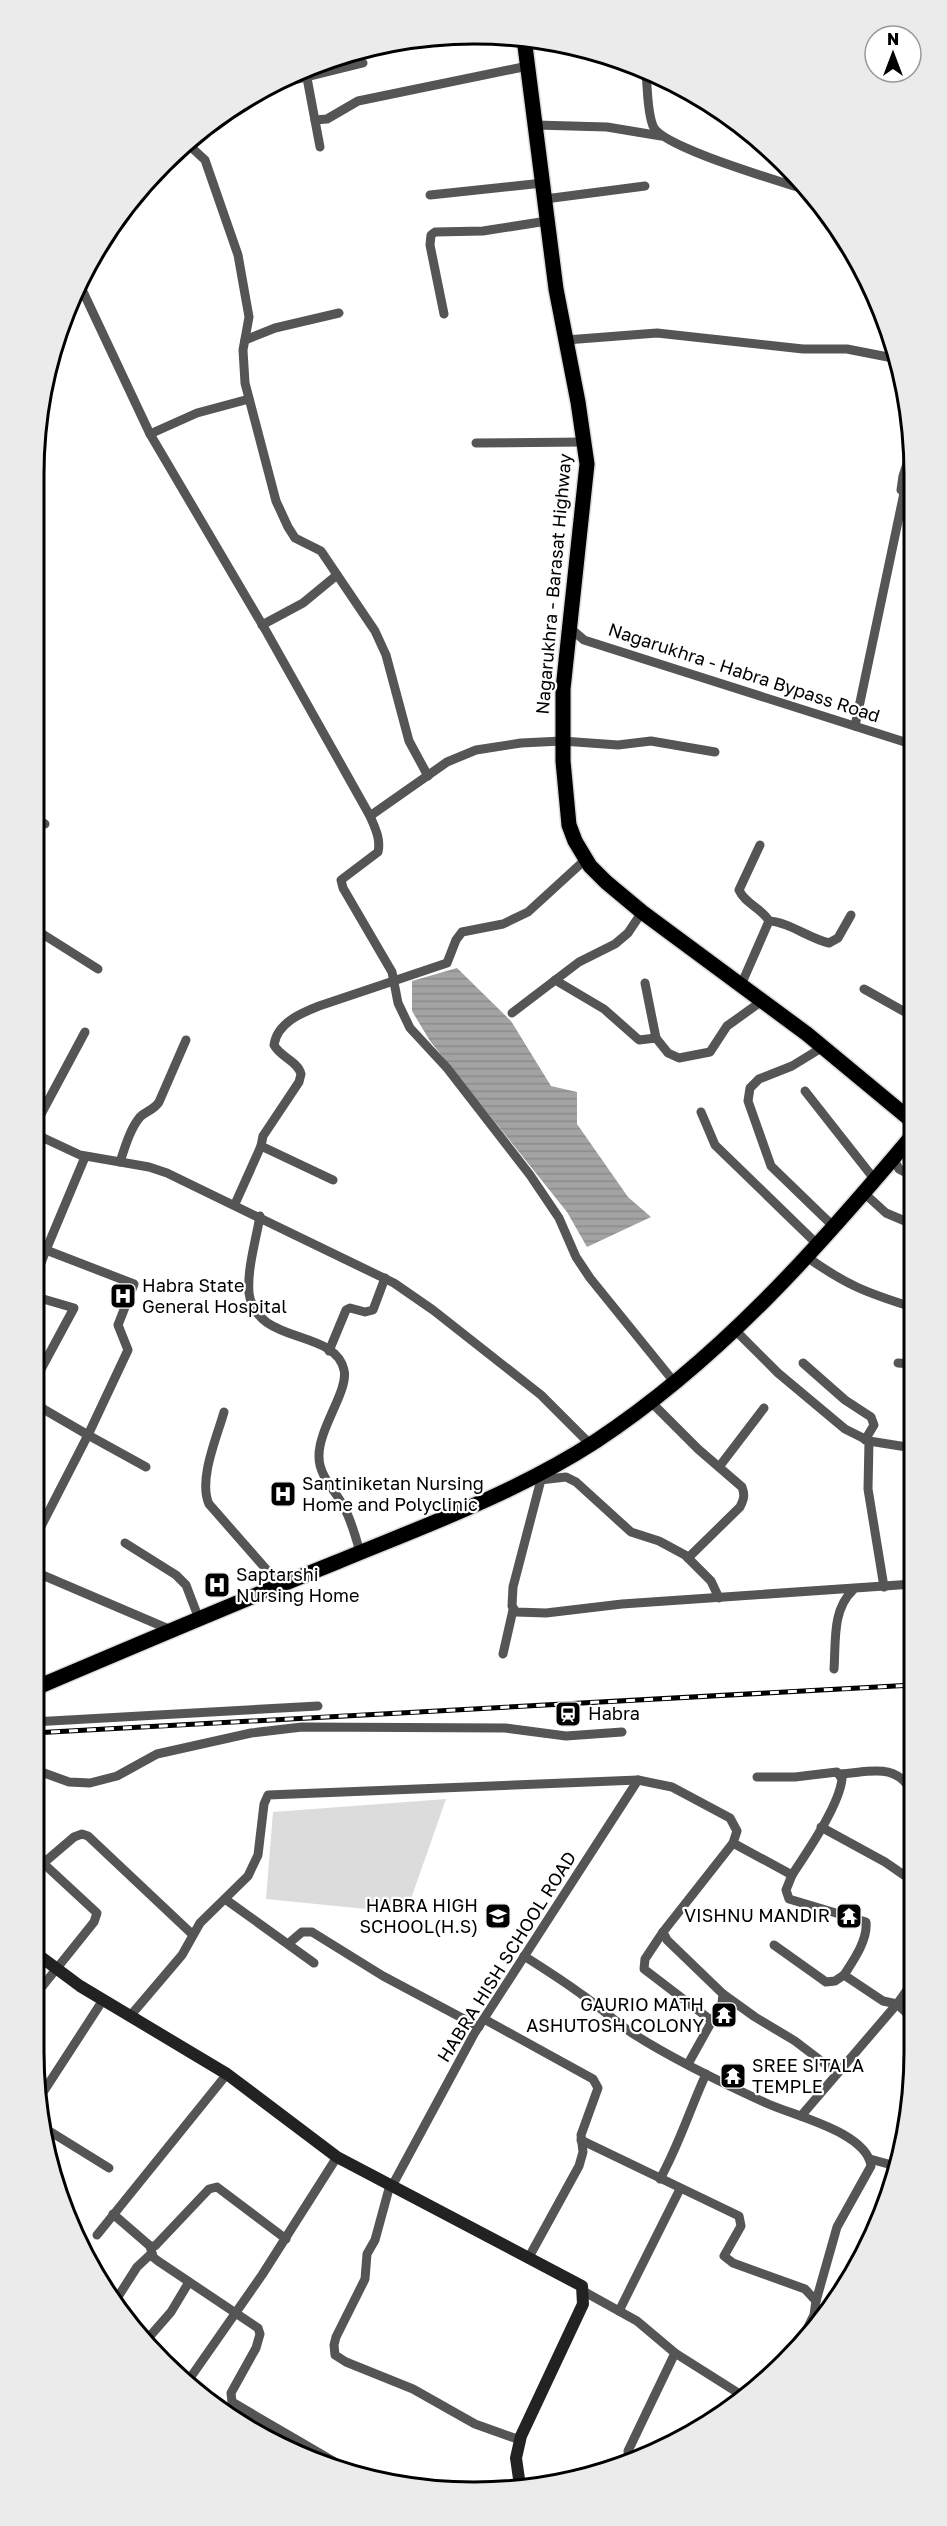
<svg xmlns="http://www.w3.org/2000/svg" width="947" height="2526" font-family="'Golos Text',sans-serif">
<defs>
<pattern id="water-rules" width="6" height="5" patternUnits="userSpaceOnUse" patternTransform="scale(1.5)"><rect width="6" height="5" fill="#a3a3a3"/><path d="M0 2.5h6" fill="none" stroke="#8b8b8b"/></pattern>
</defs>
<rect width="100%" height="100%" fill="#fff"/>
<polygon fill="#dcdcdc" points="446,1799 406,1913 266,1899 273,1812"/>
<polygon fill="url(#water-rules)" points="457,968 511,1021 551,1086 577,1092 577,1124 628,1197 651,1217 587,1247 567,1212 430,1041 412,1011 412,981"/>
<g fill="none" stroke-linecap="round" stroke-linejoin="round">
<g stroke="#dbdbdb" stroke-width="18">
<polyline id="primary" points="524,38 556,289 578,402 587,464 563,689 563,761 569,825 575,841 590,866 606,882 642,912 807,1034 912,1121"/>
</g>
<g stroke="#dbdbdb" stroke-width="18">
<path id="trunk" d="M33,1689C134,1646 235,1603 337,1562C424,1526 516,1493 596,1441C719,1360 818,1248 912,1136"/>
</g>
<g stroke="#555" stroke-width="9">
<path d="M646,75C648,90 647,111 653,126C661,147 780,181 806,190"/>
<polyline points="307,78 320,147"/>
<polyline points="262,88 363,63"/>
<polyline points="315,120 327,119 358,101 528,66"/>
<polyline points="535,125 607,127 661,136"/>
<polyline points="187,139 192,148 205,160 238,255 249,317 243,350 245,383 276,501 288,527 295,538 321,551 375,631 386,655 409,741 428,776"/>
<polyline points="430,195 543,183"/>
<polyline points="545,199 645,186"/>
<path d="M78,281L150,434L266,631L370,816C375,828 381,839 378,852L341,880L343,888L392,972L398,1003L410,1028L447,1068L530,1175L559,1218L576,1257L590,1278L675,1383"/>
<polyline points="444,314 430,245 431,235 435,232 483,231 547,221"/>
<polyline points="245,340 275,328 339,313"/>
<polyline points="566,340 657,333 803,349 847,349 893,358"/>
<polyline points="150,434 197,413 249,399"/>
<polyline points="476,443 584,442"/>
<polyline points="910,454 903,476 901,490 910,495"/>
<polyline points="262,625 303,603 337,575"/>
<polyline points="570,628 584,640 911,744"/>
<polyline points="855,726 904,493"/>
<polyline points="33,816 45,824"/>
<polyline points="370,816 447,762 476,750 521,743 562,741 618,745 651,741 715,752"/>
<path d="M769,921C789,922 808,938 829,943L838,938L851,915"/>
<polyline points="33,928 98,969"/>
<polyline points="555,980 604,1009 639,1040 656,1038 668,1053 679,1058 710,1052 727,1026 762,1001"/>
<polyline points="645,983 656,1038"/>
<path d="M741,985L769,921C762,908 745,904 739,890L760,845"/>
<polyline points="864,989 912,1016"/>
<polyline points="512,1013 579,962 615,944 628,933 642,912"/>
<polyline points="823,1047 792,1066 759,1079 750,1088 748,1101 771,1166 834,1227"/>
<polyline points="805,1091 875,1180"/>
<polyline points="701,1112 715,1145 818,1245"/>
<polyline points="33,1129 85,1032"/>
<polyline points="33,1133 80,1155 149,1167 167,1173 394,1283 433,1310 541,1395 590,1444"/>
<polyline points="893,1158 899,1169 912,1176"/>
<path d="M120,1162C125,1147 130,1129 140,1117C146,1111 154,1110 159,1102L186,1040"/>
<path d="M333,1180L261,1146L263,1136L299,1082L301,1074C298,1061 280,1057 274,1045C277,1023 301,1013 319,1006L447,963L456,940L462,932L503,924L528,912L586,859"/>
<polyline points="864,1193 886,1213 912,1224"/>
<polyline points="235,1204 261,1146"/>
<path d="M260,1216C256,1240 247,1269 249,1293C256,1346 335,1328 344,1370C349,1390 318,1429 319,1457C319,1477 337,1492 345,1509C352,1523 356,1538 360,1552"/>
<polyline points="33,1256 46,1250 85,1157"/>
<path d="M807,1257C846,1285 867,1293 912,1307"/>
<polyline points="33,1284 46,1250 134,1284 118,1325 128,1350 88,1435 146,1467"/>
<polyline points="33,1296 74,1308 33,1384"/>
<polyline points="734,1329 778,1373 845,1429 869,1441 913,1448"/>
<polyline points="910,1330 912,1330"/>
<polyline points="329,1351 346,1310 350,1308 365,1312 373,1310 385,1278"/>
<polyline points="803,1363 845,1400 871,1417 874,1425 865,1440"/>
<polyline points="898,1363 912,1364"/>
<path d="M651,1402L698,1449L742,1487C745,1495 744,1499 740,1507L688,1558"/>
<polyline points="33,1403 88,1435 33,1542"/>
<path d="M224,1412C217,1437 198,1480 209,1504L280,1585"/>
<polyline points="869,1441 868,1489 884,1587"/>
<polyline points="719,1467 764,1408"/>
<polyline points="543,1472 513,1587 512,1606 516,1612 546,1613 622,1604 913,1584"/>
<polyline points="540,1480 566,1477 576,1482 631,1532 659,1541 685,1555 711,1581 719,1598"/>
<polyline points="125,1543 176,1575 186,1585 199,1619"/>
<polyline points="33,1571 171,1630"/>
<polyline points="503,1654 513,1610"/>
<path d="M834,1669C836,1641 832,1610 853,1590"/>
<polyline points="33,1722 318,1706"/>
<polyline points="33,1769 69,1782 90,1783 117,1776 157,1754 251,1733 302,1727 505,1728 566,1736 622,1732"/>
<path d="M840,1774C871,1772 896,1762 913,1793"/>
<path d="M757,1777H795L837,1772L842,1779C839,1806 807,1852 792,1875"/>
<polyline points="821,1827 885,1862 914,1882"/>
<polyline points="33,1872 74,1837 82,1834 88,1836 192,1934"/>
<polyline points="225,1899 314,1963"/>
<polyline points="663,1932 645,1959 644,1969 712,2021"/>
<polyline points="288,1944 302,1932 312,1932 383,1976 479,2027"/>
<polyline points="774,1945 826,1982 835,1981 844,1975"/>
<path d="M524,1956C543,1968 562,1980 581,1994C599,2006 614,2021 632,2033C674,2060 720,2082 766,2103C794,2116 867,2132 871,2166L837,2227L816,2301"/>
<polyline points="723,1994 755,2017 795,2041 837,2073"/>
<polyline points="33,1998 94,1922 97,1913 43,1863"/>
<polyline points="897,2004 914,2020"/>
<path d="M131,2015L182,1955L200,1923L248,1876L258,1855L264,1804L268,1795L638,1780L672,1787L730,1818L737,1831L733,1843L792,1875L786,1890L789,1899L866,1922C868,1940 853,1961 844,1975L883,2001L897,2004"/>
<polyline points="484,2019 593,2079 598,2088 581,2135 583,2152 579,2166 529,2257"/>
<polyline points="688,2064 722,2003 723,1994 667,1940 663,1932 733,1843"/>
<polyline points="40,2097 103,2000"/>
<polyline points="801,2116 897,2004 914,1980"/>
<polyline points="46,2129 109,2168"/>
<polyline points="581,2140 739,2216 741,2226 724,2256 733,2263 805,2289 816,2301 814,2315 801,2341"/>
<polyline points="870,2159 899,2167"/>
<path d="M660,2179C679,2145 690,2109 706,2074"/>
<polyline points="390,2185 375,2240 367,2254 365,2279 336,2337 334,2345 335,2355 346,2362 413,2389 475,2424 520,2440"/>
<polyline points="392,2186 474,2034 638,1780"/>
<polyline points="113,2214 150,2246 155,2246 209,2189 217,2187 286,2239"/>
<polyline points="97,2235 227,2074"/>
<polyline points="150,2246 153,2257 158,2261 258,2328 260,2334 256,2348 231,2393 232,2402 357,2475"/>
<polyline points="583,2291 637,2321 675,2353 743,2396"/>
<polyline points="114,2303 137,2267 152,2253"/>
<polyline points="619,2311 680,2189"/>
<polyline points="143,2344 171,2312 189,2282"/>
<polyline points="188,2381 262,2275 337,2157"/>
<polyline points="282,2447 291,2437"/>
<polyline points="629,2463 628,2451 675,2353"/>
</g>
<polyline stroke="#222" stroke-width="12" points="33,1951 80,1986 227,2074 337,2157 582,2286 583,2304 521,2436 516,2458 520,2486"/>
<use href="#primary" stroke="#000" stroke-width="15"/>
<use href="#trunk" stroke="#000" stroke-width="15"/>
<g stroke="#000" stroke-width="5">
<polyline id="rail" points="33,1733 913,1685"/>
</g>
<use href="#rail" stroke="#fff" stroke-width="3" stroke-dasharray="9" stroke-linecap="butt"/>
</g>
<defs>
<g id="hospital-square" transform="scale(1.35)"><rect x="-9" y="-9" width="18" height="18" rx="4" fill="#000" stroke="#fff"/><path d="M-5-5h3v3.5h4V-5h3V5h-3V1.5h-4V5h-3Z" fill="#fff"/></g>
<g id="station-square" transform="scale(1.35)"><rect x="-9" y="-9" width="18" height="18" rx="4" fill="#000" stroke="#fff"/><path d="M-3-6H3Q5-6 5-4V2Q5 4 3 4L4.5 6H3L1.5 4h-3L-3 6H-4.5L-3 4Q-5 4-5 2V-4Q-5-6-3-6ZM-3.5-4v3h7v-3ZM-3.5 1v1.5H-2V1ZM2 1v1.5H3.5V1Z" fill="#fff"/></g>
<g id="school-square" transform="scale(1.35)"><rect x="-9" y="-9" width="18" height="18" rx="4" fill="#000" stroke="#fff"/><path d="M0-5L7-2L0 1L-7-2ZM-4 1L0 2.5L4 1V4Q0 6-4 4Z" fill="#fff"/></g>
<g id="temple-square" transform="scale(1.35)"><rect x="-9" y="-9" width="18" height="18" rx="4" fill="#000" stroke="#fff"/><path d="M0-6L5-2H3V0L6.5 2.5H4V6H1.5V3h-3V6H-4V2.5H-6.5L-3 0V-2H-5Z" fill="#fff"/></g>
</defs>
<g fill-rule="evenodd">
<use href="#hospital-square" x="123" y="1296"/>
<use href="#hospital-square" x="283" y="1494"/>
<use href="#hospital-square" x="217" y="1585"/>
<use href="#station-square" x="568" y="1714"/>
<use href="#school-square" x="498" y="1916"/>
<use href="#temple-square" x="849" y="1916"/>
<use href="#temple-square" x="724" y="2015"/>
<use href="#temple-square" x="733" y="2076"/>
</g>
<g text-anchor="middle" stroke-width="4.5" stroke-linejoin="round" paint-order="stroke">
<g font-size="18" fill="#000" stroke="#fff">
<text transform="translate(554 584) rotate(-85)" y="6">Nagarukhra - Barasat Highway</text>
<text transform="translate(744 673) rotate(18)" y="6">Nagarukhra - Habra Bypass Road</text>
<text transform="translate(507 1957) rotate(-58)" y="6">HABRA HISH SCHOOL ROAD</text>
</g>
<g font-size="18" fill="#000" stroke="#fff" text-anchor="start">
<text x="142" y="1292">Habra State<tspan x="142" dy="21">General Hospital</tspan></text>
<text x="302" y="1490">Santiniketan Nursing<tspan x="302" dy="21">Home and Polyclinic</tspan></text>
<text x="236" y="1581">Saptarshi<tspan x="236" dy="21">Nursing Home</tspan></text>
<text x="588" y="1720">Habra</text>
<text x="478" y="1912" text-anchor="end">HABRA HIGH<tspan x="478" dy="21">SCHOOL(H.S)</tspan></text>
<text x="830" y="1922" text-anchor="end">VISHNU MANDIR</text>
<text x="704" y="2011" text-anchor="end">GAURIO MATH<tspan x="704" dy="21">ASHUTOSH COLONY</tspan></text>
<text x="752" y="2072">SREE SITALA<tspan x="752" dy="21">TEMPLE</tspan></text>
</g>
</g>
<path d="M0 0H947V2526H0ZM474 44H474A430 430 0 0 1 904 474V2052A430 430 0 0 1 474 2482H474A430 430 0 0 1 44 2052V474A430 430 0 0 1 474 44Z" fill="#ebebeb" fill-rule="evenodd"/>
<path fill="none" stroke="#000" stroke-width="3" d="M474 44H474A430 430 0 0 1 904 474V2052A430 430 0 0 1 474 2482H474A430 430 0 0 1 44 2052V474A430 430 0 0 1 474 44Z"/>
<g transform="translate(893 54)"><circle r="28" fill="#ffffff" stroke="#999999" stroke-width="1.5"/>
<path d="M0-4.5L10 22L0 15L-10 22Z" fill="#000000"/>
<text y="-9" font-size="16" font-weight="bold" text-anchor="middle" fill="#000000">N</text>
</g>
</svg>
